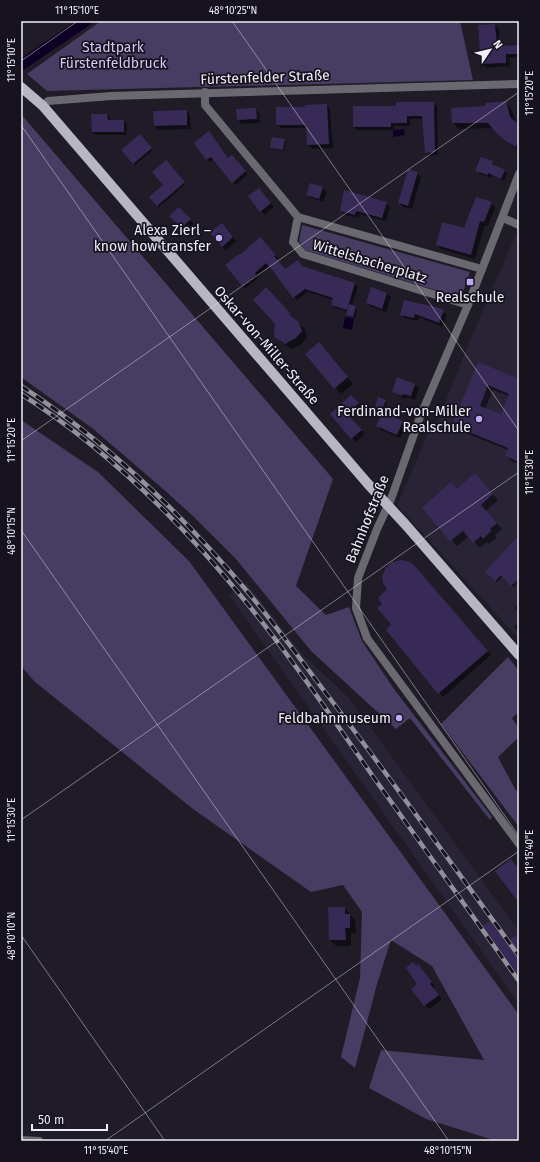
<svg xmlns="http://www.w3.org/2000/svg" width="540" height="1162" font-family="'Fira Sans',sans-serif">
<rect width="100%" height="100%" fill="#1f1c28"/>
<g fill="#282436">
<polygon points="517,232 519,233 519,639 397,505 432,425 436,425 470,341"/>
<polygon points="246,582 305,657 348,697 519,931 519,1004 229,595"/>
</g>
<g fill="#473c61">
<polygon points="101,21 460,21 473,80 47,91 27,74"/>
<polygon points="21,114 333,479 296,586 326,615 349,607 362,641 394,689 492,817 490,820 410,718 396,729 311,651 236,559 194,517 162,488 92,428 21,377"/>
<polygon points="302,225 470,272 461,298 305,250 299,241"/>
<polygon points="21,420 98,472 189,561 519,1015 519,1141 491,1141 490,1139 426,1119 369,1088 381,1050 484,1060 432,966 391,940 377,984 355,1068 341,1057 360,978 362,912 343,885 311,892 193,809 34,681 21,666"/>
<polygon points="508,657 519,671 519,712 512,718 519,728 519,737 498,757 515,789 519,794 519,827 441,724"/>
</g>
<g fill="#0e0025">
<polygon points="404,129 405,135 393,137 393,130"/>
<polygon points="345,317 354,319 352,330 343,328"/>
</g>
<g fill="#0007" fill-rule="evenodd">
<polygon points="495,25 499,29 500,47 519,46 519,57 509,58 510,66 486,68 482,64"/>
<polygon points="505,102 511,108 516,123 519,125 519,151 505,141 494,128 459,129 453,123"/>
<polygon points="433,103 437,106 438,155 429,156 426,152 424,119 410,119 410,126 394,126 394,130 357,130 354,127 397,107"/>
<polygon points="327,105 330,109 333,148 312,149 308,145 307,128 281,128 277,124 306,108"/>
<polygon points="256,109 259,113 260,123 242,124 238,120"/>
<polygon points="187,111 190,115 191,129 158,130 154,126"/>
<polygon points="107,115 110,118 110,121 124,121 127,124 126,135 96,135 92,132"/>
<polygon points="140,135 153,150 135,165 122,150"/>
<polygon points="211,135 229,159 235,159 248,174 236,185 214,159 210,162 207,159"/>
<polygon points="285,140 286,142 284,151 272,149 271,147"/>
<polygon points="166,161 186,184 159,207 151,197 165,185"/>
<polygon points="492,162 495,165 495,167 504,171 507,174 504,181 492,175 491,178 480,174 477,171"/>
<polygon points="417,173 421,177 412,209 403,207 399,203"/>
<polygon points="311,184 323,188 327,192 323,202 311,198 307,195"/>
<polygon points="263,193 274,207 265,215 261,211"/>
<polygon points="386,203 390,207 386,221 360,214 359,218 345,215 341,211"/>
<polygon points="491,203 495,208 488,226 485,225 475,259 441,249 437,244 465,229"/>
<polygon points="183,212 194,224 185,231 181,228"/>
<polygon points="226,228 236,241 226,250 222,246"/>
<polygon points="263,242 278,258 276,260 285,270 303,268 355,284 358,287 352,306 357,309 355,318 348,316 347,314 348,312 335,308 332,305 334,300 308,292 297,300 269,266 257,277 258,278 245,289 242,286 240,256"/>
<polygon points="266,289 305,329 307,337 302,344 292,349 281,342 275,336 277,323"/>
<polygon points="387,294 391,297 386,312 371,307 367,303"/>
<polygon points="443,311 447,315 442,327 419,317 418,321 405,318 401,314"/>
<polygon points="325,349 353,384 341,394 307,354"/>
<path d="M478,364L519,380V464L511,461L506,456L508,450L458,430L453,425ZM493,390L509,396L501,416L485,409Z"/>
<polygon points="398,378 415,385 419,388 415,400 407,397 406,399 397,395 393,391"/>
<polygon points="351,396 362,408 350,418 365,434 356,442 338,423"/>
<polygon points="379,398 387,403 384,410 395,415 399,419 398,420 406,426 400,438 381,430 378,426 384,411 376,407"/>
<polygon points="481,480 498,500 486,511 502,529 495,535 497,537 489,544 487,542 480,548 469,536 457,546 424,508"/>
<polygon points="519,537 519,582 513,587 503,576 497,582 487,572"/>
<polygon points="418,570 491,655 443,697 387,630 392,624 384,604 388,589"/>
<polygon points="519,604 519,613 515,608"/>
<polygon points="519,621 519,632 514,627"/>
<polygon points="345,908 355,920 356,933 351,933 351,946 336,946 330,940"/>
<polygon points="417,967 422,969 435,986 433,988 442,999 429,1009 412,989 419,984"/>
</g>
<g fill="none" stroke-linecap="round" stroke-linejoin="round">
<polyline stroke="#0e0025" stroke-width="11" points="21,65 86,21"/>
</g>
<g fill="#382a56" fill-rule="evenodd">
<polygon points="495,24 497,46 519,45 519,54 506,54 506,63 481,64 478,25"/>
<polygon points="506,101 510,117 519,125 519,138 516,147 507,142 498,135 488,123 452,123 451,108 485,106 486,103"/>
<polygon points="396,102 434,102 435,152 425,153 422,116 407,116 407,123 391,123 391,127 353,127 353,106 396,106"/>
<polygon points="327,104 329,144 307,145 306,125 276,125 276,107 305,107 305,105"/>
<polygon points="256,108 257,119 237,120 236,109"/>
<polygon points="187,110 187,125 154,126 153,111"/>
<polygon points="91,114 107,114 108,120 124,120 124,132 92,132"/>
<polygon points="209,131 228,158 232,155 246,171 232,183 211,157 206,160 194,143"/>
<polygon points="140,134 152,148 133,164 121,150"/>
<polygon points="272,137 285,139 283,150 270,148"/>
<polygon points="481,157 493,161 492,164 505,170 501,179 488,173 488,175 475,171"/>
<polygon points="166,160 185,182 157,206 149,197 163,185 152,172"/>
<polygon points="408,169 418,172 408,206 398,203"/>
<polygon points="310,183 323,187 319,199 306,195"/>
<polygon points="259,188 271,203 260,212 248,196"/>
<polygon points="344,190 387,202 382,218 356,211 355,215 340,211"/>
<polygon points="476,197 492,202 484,222 480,221 471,255 436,245 442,222 464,228"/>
<polygon points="179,207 191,219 181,228 169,216"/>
<polygon points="222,223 233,237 222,247 210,233"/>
<polygon points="260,237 276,255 274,256 285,269 298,260 302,266 355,283 347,310 331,305 333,298 305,289 293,298 273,271 266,263 255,273 256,275 242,286 225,265 239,254 240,255"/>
<polygon points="266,287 291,314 290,315 299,322 302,331 296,338 285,344 274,337 275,324 253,300"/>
<polygon points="371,287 387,293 382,309 366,303"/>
<polygon points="404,300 430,306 430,305 444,310 439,323 415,314 414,318 400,315"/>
<polygon points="349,304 356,306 353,317 346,315"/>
<polygon points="319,342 348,377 334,389 305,354"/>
<path d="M478,362L519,379V462L505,456L508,448L452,425ZM488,385L509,394L501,414L480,406Z"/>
<polygon points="397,377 415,384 411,396 403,394 402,396 392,392"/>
<polygon points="351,395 359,403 347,414 362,430 351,439 330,414"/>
<polygon points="378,397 386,400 382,410 375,407"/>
<polygon points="384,409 395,414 394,417 403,421 397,435 376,426"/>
<polygon points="475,473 493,494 481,505 497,523 490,529 491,531 483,539 481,536 473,543 463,531 450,541 422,508 451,482 457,489"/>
<polygon points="519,535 519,579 511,586 501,575 495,581 485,572"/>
<polygon points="402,560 410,562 414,565 488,651 438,694 386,630 391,624 377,608 382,604 378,598 387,589 383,583 382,576 386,568 392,562"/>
<polygon points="511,859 519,870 519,903 495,871"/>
<polygon points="328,907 345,907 345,914 350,914 350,928 345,928 346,940 329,940"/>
<polygon points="490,921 506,943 519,933 519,976 483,926"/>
<polygon points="413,962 416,966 418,964 432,982 430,984 439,995 424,1006 411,989 417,984 406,968"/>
</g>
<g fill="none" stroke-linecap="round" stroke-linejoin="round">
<g stroke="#6b6970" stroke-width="8">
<polyline points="205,92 205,105 298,217 482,269"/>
<polyline points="43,106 48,101 111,96 519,84"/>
<polyline points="519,174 468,305 420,417 391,499 377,529 358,578 356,608 367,638 519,844"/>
<polyline points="298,217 293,242 303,254 468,305"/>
<polyline points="503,218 519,225"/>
<polyline points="21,1140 39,1141"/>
</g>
<polyline stroke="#b9b6c4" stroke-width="10" points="21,87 43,106 368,484 405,524 519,655"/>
<g stroke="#92909a" stroke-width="4.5">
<g id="rail">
<path d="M21,386C109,443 185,517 252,597C276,626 299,657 322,688C389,776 453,866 519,956"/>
<path d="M21,394C107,449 182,523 246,602C291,657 331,716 372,775C421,844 470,912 519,981"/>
</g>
</g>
<use href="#rail" stroke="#16131f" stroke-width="3" stroke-dasharray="9" stroke-linecap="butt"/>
</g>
<path fill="none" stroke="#f0eef7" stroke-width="1" stroke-opacity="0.45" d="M232,21L519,431M516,21L519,25M21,61L78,21M21,125L519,836M21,441L519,92M21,530L449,1141M21,820L519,472M21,935L165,1141M105,1141L519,851"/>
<g fill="#bea9f5" stroke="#16131f" stroke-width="1.5">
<circle cx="219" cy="238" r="4"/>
<rect x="466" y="278" width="8" height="8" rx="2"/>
<circle cx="479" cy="419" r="4"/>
<circle cx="399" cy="718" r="4"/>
</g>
<g text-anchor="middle" stroke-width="3.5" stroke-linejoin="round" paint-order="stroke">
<g font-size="14" fill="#d4c8f7" stroke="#16131f">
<text x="113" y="52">Stadtpark<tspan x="113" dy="16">Fürstenfeldbruck</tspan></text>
</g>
<g font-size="14" fill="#f0eef7" stroke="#16131f">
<text transform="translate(265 77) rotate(-2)" y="5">Fürstenfelder Straße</text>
<text transform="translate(370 261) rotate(17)" y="5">Wittelsbacherplatz</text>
<text transform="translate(267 345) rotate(49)" y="5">Oskar-von-Miller-Straße</text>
<text transform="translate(367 519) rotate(-68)" y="5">Bahnhofstraße</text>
</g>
<g font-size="14" fill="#f0eef7" stroke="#16131f" text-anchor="end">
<text x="211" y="235">Alexa Zierl –<tspan x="211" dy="16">know how transfer</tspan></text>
<text x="470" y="302" text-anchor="middle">Realschule</text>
<text x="471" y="416">Ferdinand-von-Miller<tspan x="471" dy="16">Realschule</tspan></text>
<text x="391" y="723">Feldbahnmuseum</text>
</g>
</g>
<rect width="540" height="1162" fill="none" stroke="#16131f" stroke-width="44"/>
<g transform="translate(490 50) rotate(55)" stroke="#16131f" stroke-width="3" paint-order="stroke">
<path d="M0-3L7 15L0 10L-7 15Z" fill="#f0eef7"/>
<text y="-6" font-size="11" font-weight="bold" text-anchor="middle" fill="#f0eef7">N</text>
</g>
<path d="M32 1124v6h75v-6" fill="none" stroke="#f0eef7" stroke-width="2"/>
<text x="38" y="1124" font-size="12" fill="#f0eef7" stroke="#16131f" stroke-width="3" paint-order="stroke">50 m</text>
<rect x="22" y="22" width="496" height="1118" fill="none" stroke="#f0eef7" stroke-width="1.5"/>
<g font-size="10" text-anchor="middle" fill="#f0eef7">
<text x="77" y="14">11°15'10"E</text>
<text x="233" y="14">48°10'25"N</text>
<text transform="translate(11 60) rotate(-90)" y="4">11°15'10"E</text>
<text transform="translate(529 93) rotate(-90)" y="4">11°15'20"E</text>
<text transform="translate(11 440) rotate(-90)" y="4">11°15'20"E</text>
<text transform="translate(529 472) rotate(-90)" y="4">11°15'30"E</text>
<text transform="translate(11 531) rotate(-90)" y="4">48°10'15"N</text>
<text transform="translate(11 820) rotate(-90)" y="4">11°15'30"E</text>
<text transform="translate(529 852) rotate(-90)" y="4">11°15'40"E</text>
<text transform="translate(11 936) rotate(-90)" y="4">48°10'10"N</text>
<text x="106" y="1154">11°15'40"E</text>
<text x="448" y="1154">48°10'15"N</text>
</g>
</svg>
